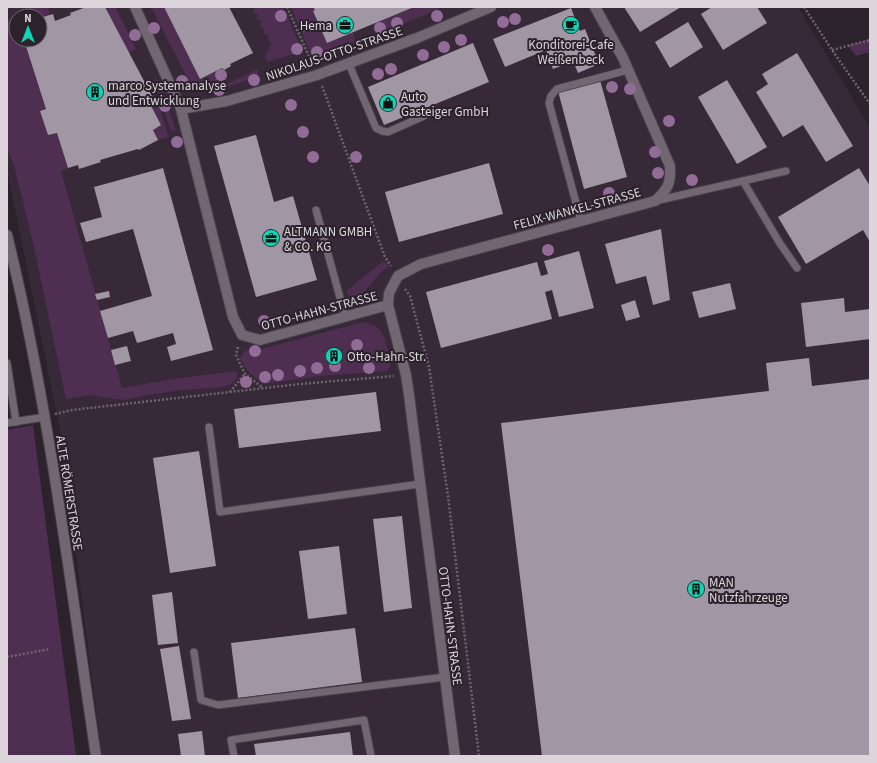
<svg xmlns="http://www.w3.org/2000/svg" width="877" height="763" font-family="'Source Sans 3',sans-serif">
<rect width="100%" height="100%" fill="#2b222c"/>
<path fill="#372938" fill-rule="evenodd" d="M7,7H798L870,128V756H102L61,435L7,170ZM16,16H40V40H16Z"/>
<g fill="#4e2f51">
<polygon points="33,7 48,7 50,15 40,18 40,16 16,16 16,40 24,40 46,109 40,111 48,135 57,133 68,168 61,171 122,388 173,379 236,371 238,373 237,378 230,385 223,387 181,390 148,395 123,400 90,395 66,399 34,247 15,169 7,146 7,20"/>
<polygon points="105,7 115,7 136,49 129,53"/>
<path d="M151,7H164L200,79L222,68L228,78C215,85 204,94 191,85Z"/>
<polygon points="252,7 283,7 302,50 301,52 267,62 265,57 272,43 267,40 269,36 263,33 265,29 260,26 262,22 256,19 258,15 253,12 255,8"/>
<polygon points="291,7 313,7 315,10 313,11 327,43 353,32 356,42 314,58 311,54"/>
<polygon points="414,7 443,7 378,35 373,24"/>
<polygon points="870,39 870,52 856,56 847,45"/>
<polygon points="258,69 257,82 253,84 251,79 224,88 223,92 215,94 214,92 214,90"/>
<polygon points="155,79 159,80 176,131 171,131 160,98"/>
<polygon points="151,81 156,99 169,137 158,140 153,130 161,125 148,100 152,98 147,87 147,83"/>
<path d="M382,262L387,263L389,266C375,276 367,292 353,302L346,291Z"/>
<path d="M363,322C381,325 385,334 388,351L384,352L386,363H390V366L387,371L319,376L264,384C252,376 246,371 240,358L244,352L253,347L258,350Z"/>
<polygon points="33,425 76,756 8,756 7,748 7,430"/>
</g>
<g fill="#a196a3">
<polygon points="86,7 105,7 153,98 148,100 161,125 153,130 158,140 139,150 138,149 100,160 101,162 79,169 78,165 68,168 57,133 48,135 40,111 46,109 24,40 40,40 40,18 53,14 55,21 71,15 70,13"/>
<polygon points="164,7 229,7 253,53 230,64 231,66 224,70 222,68 200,79"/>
<polygon points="313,7 414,7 327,43 313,11 315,10"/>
<polygon points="624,7 681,7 640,32"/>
<polygon points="712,7 757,7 767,23 723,50 701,14"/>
<polygon points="571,8 580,31 585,29 599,64 578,73 573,61 553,69 546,50 505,67 493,39"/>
<polygon points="688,22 703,47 670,68 655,42"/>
<polygon points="473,43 489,82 384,125 368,87"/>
<polygon points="797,53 853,146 826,162 803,125 783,137 756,92 768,84 762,74"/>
<polygon points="600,80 627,177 584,189 558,91"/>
<polygon points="727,80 767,147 737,164 698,97"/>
<polygon points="256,135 274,202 293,196 317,280 256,297 214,146"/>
<polygon points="489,163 503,214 399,242 385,192"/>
<polygon points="163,168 213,350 171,361 167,347 176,344 173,333 137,343 133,331 108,338 100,311 152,296 133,229 86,242 80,223 102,217 94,187"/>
<polygon points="859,168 870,186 870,242 863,230 806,264 778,217"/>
<polygon points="661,229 670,300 653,305 646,276 616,284 605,244"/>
<polygon points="579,251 594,308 559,317 552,290 545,292 552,319 441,348 426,292 537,262 541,276 548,274 544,261"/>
<polygon points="730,283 736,309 699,318 692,292"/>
<polygon points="109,291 110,297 97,300 95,294"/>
<polygon points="844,298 845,312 870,309 870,339 806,347 801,303"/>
<polygon points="635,300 640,317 626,321 621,305"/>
<polygon points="127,346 131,361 115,365 111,350"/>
<polygon points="341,351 342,359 326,360 325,353"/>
<polygon points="809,358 812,386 870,379 870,756 542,756 501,423 769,391 766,363"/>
<polygon points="376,392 381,431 239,448 234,409"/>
<polygon points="199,451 216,566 170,573 153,458"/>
<polygon points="402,516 412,608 384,612 373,519"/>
<polygon points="339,546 347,614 308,619 299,551"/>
<polygon points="172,592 178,643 158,645 152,595"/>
<polygon points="355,628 362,682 238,698 231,643"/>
<polygon points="179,646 191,719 172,721 160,649"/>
<polygon points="202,731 205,756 181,756 178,734"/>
<polygon points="350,732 353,756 256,756 254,744"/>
</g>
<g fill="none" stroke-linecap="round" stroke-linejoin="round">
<g stroke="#484048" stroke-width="9">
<g id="service">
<polyline points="349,64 376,128 382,131 388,132 424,116"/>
<polyline points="743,181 779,242 797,268"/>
<polyline points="655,201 786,171"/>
<polyline points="316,210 345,316"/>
<polyline points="581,221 549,103 551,96 557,89 628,70"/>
<polyline points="7,363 16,422"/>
<polyline points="7,423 45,417"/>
<polyline points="209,427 220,512 420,484"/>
<polyline points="194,652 201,700 218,705 445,677"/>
<polyline points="234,756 231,740 364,720 371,756"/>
</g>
</g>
<g stroke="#484048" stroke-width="12">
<g id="minor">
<polyline points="135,7 181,109 233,317 242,335 260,340 388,305"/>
<polyline points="181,109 227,101 317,75 417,38 491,7"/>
<path d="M455,756L409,395L406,375L388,305L389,293L398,276L421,264L655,201C668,189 671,184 670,166L623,58L595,7"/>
</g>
</g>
<g stroke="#484048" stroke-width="12">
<path id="secondary" d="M7,235C49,406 70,582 96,756"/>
</g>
<g stroke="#6d656d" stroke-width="2.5" stroke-dasharray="2 2" stroke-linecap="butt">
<polyline points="287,7 312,63"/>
<polyline points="804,7 832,50 870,104"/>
<polyline points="832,50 870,40"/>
<polyline points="322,86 385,257 391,266"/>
<polyline points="405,289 410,296 429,367 448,496 479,756"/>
<polyline points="238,347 236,355 245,374 263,388"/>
<polyline points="230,392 245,374"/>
<polyline points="55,414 72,410 300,384 394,376"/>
<polyline points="7,657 50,649"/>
</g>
<use href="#service" stroke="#716672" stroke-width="7"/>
<use href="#minor" stroke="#716672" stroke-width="10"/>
<use href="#secondary" stroke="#716672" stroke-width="10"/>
</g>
<g fill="#916c96">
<circle cx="281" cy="16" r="6"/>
<circle cx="437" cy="16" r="6"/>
<circle cx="515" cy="19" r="6"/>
<circle cx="503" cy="22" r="6"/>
<circle cx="397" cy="23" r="6"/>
<circle cx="305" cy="26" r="6"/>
<circle cx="154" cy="28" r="6"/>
<circle cx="380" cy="28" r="6"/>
<circle cx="135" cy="35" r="6"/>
<circle cx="461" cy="40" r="6"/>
<circle cx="444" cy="47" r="6"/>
<circle cx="297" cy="49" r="6"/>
<circle cx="317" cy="52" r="6"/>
<circle cx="423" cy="55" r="6"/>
<circle cx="305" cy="64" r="6"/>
<circle cx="391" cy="69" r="6"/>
<circle cx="378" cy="74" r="6"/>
<circle cx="221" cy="75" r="6"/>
<circle cx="254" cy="80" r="6"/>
<circle cx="182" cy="81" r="6"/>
<circle cx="612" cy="87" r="6"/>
<circle cx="630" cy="89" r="6"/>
<circle cx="219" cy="90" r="6"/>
<circle cx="291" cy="105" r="6"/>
<circle cx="165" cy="106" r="6"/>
<circle cx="669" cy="121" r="6"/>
<circle cx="303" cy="132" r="6"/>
<circle cx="177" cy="142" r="6"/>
<circle cx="655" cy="152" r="6"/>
<circle cx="313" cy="157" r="6"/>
<circle cx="356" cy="157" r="6"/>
<circle cx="658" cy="173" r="6"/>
<circle cx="692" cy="180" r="6"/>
<circle cx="609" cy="193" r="6"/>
<circle cx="548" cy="250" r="6"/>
<circle cx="264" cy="321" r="6"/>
<circle cx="357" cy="345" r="6"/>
<circle cx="255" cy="351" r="6"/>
<circle cx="335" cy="366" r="6"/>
<circle cx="317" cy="368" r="6"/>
<circle cx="369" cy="368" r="6"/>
<circle cx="300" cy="371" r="6"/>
<circle cx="278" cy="375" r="6"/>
<circle cx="265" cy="377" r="6"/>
<circle cx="246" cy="382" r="6"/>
</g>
<defs>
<g id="office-disc" transform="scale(0.9)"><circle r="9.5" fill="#0fd5b4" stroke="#2b222c"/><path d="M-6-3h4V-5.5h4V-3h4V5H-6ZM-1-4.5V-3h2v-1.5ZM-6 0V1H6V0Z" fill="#111"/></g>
<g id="cafe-disc" transform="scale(0.9)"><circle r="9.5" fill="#0fd5b4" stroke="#2b222c"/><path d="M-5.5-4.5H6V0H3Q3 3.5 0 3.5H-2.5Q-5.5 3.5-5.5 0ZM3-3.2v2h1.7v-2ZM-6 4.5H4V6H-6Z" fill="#111"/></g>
<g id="building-disc" transform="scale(0.9)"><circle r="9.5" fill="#0fd5b4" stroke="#2b222c"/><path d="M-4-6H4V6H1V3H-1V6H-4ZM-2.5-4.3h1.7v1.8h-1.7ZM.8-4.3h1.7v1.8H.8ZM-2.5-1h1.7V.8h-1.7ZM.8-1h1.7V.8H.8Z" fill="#111"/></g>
<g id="shop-disc" transform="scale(0.9)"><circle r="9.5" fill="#0fd5b4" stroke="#2b222c"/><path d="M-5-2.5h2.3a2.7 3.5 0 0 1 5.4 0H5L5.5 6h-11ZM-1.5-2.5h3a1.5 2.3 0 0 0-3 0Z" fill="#111"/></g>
</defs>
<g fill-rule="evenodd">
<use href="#office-disc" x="345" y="25"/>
<use href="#cafe-disc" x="571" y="25"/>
<use href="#building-disc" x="95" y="92"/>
<use href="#shop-disc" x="388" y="103"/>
<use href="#office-disc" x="271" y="238"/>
<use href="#building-disc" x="334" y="356"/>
<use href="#building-disc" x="696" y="589"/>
</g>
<g text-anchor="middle" stroke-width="4" stroke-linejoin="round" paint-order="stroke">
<g font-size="13" fill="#dcd6dc" stroke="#2b222c" text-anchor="start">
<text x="332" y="30" text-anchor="end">Hema</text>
<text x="571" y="49" text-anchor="middle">Konditorei-Cafe<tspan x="571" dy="15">Weißenbeck</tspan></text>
<text x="108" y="90">marco Systemanalyse<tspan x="108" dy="15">und Entwicklung</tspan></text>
<text x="401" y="101">Auto<tspan x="401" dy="15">Gasteiger GmbH</tspan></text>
<text x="284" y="236">ALTMANN GMBH<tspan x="284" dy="15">&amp; CO. KG</tspan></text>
<text x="347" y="361">Otto-Hahn-Str.</text>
<text x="709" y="587">MAN<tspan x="709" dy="15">Nutzfahrzeuge</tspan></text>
</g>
<g font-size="13" fill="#dcd6dc" stroke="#2b222c">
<text transform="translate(334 53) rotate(-19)" y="5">NIKOLAUS-OTTO-STRASSE</text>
<text transform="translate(577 208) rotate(-15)" y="5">FELIX-WANKEL-STRASSE</text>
<text transform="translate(319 310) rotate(-15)" y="5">OTTO-HAHN-STRASSE</text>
<text transform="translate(70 493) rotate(81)" y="5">ALTE RÖMERSTRASSE</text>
<text transform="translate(451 626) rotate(83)" y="5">OTTO-HAHN-STRASSE</text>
</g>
</g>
<rect width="877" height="763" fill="none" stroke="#dcd6dc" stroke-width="16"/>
<g transform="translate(28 28)"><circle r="19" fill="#2b222c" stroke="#726a72"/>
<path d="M0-3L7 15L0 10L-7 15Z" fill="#0fd5b4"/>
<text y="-6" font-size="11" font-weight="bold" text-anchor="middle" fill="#dcd6dc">N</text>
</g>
</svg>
